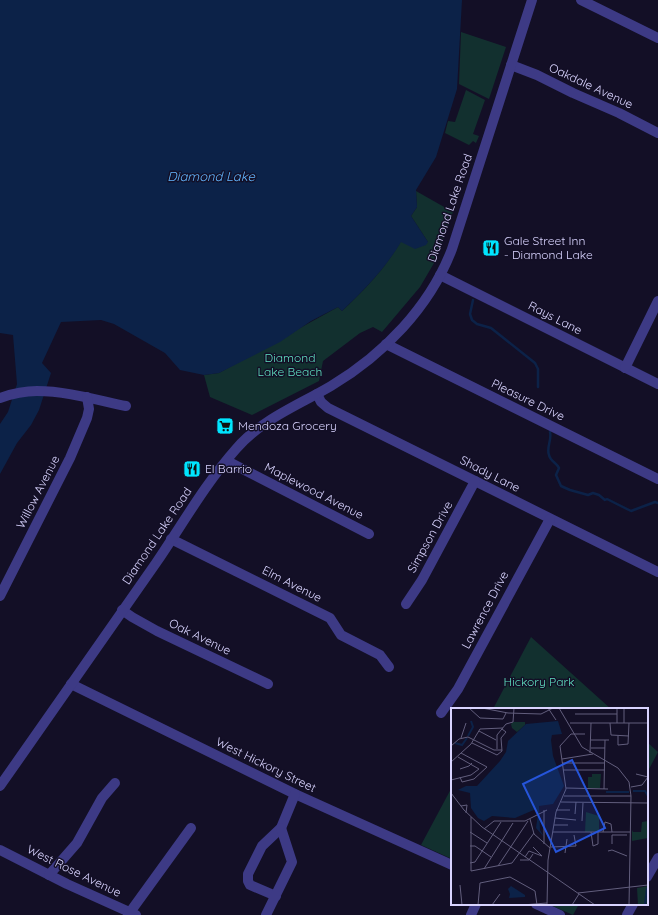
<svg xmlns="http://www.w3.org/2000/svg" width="658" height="915" font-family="Quicksand,sans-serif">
<rect width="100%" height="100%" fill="#130f26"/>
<g fill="#12302f">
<polygon points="461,32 506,47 489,99 459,84"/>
<polygon points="466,90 485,100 473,134 479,136 476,143 473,141 469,145 445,133 448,121 455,122"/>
<path d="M416,191L453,212L437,258L420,287L382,332L373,327L360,333L323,361L319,381L252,415L210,397L204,375L219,373L338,307L342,311C366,288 384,270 401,241L428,242L411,216L417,207Z"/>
<polygon points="531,637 611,709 493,709"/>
<polygon points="647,742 658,752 647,773"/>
<polygon points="452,787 452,859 421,845"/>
<polygon points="548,904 579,904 573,915"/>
</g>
<path fill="#0c2248" d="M0,0H462L457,89L436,157L416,190L417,207L411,216L428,242L426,245L415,249L401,242C384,270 366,288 342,311L338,307L311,321L280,342L219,373L204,375L180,370L165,353L114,324L101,320L61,322L42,363L51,373L39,410L31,425L17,443L0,474V424L8,412L17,384L13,335L0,333Z"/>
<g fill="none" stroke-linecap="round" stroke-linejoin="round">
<g stroke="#0c2248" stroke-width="2.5">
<polyline points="473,300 470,314 472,320 477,324 491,328 535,363 538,369 538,387"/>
<path d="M550,432C552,441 546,447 549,455C550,461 557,463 559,468L556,475L561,486L570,490L588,495L593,493L599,495L605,500L607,499L631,511L655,502L658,503"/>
</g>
<g stroke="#3d3a85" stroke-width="10">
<polyline points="581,0 658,38"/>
<polyline points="511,65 537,75 573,93 619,113 658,133"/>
<polyline points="440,275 658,384"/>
<polyline points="386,344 658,479"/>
<polyline points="625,368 658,301"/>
<polyline points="317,394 321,402 328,408 658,572"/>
<path d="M0,398C11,394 25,391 37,391C66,391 97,400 126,406"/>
<polyline points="227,461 369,534"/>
<polyline points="171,539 330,618 341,635 380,655 389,667"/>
<polyline points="0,596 70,458 87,418 89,409 87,397"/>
<polyline points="406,604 422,580 475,481"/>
<polyline points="122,610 132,617 157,631 268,684"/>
<polyline points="71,684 295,794 452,865"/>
<polyline points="441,713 458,689 550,519"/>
<path d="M0,786C52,712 104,637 156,563C182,525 205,484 236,449C262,419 297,406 331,386C383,355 430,307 452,249L532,0"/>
<polyline points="0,850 67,884 136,915"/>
<polyline points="49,875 77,843 102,798 115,783"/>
<polyline points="647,877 658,858"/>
<polyline points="276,896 250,885 248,881 248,874 262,846 281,828 295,794"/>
<polyline points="536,904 560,915"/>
<polyline points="128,915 191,828"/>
<polyline points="266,915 292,862 281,828"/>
<polyline points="471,915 476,904"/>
<polyline points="627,915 633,904"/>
</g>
</g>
<defs>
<g id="restaurant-square" transform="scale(0.9)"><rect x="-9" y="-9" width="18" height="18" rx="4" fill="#00e5ff" stroke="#130f26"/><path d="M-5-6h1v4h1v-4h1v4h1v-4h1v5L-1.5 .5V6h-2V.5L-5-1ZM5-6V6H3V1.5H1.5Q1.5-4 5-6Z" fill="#111"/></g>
<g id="supermarket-square" transform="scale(0.9)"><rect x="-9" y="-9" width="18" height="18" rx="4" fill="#00e5ff" stroke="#130f26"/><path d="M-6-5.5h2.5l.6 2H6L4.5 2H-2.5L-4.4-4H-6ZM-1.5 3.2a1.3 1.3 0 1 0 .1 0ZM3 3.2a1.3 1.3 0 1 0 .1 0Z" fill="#111"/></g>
</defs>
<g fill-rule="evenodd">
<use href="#restaurant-square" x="491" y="248"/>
<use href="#supermarket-square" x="225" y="426"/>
<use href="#restaurant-square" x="192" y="469"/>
</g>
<g text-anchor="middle" stroke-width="3" stroke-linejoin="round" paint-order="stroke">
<g font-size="12" fill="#d9d4ff" stroke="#130f26">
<text transform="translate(591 86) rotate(25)" y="4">Oakdale Avenue</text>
<text transform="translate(450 208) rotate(-71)" y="4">Diamond Lake Road</text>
<text transform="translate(555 318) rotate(27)" y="4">Rays Lane</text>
<text transform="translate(528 400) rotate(26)" y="4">Pleasure Drive</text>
<text transform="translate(490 474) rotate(27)" y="4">Shady Lane</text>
<text transform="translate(314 491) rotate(27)" y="4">Maplewood Avenue</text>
<text transform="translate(38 492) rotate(-63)" y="4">Willow Avenue</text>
<text transform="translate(157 536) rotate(-56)" y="4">Diamond Lake Road</text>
<text transform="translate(430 537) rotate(-61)" y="4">Simpson Drive</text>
<text transform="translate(292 584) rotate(27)" y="4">Elm Avenue</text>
<text transform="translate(485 610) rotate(-62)" y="4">Lawrence Drive</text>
<text transform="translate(200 637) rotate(26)" y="4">Oak Avenue</text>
<text transform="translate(266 765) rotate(26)" y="4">West Hickory Street</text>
<text transform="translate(74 871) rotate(26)" y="4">West Rose Avenue</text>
</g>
<g font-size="12" fill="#d9d4ff" stroke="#130f26" text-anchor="start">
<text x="504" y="245">Gale Street Inn<tspan x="504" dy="14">- Diamond Lake</tspan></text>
<text x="238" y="430">Mendoza Grocery</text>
<text x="205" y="473">El Barrio</text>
</g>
<g font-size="12" fill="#5fe0c0" stroke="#130f26">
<text x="290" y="362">Diamond<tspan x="290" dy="14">Lake Beach</tspan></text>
<text x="539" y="686">Hickory Park</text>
</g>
<g font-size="13" font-style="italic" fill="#62b6ff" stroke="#130f26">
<text x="211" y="181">Diamond Lake</text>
</g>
</g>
<g transform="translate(451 708)">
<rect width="197" height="197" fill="#130f26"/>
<path d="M62,14H74V17L66,24L61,20L60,16ZM141,66H150L149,80H137V69H141ZM135,104L148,108V123L134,124ZM197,113V130L181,133V122L182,124H190L191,114ZM197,178V197H187L186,180Z" fill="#12302f"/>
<path d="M107,13L111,26L101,27L100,32L102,48L113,78L102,96L88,98L89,122L93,129L85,120L87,106L85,101L64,110L41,108L33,113L27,110L20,100L19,85L7,82L15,78H26L49,53L55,44L57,33L75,16ZM60,178L74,187V189L58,190L59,186L57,181Z" fill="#0c2248"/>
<path fill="none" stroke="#0c2248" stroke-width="2" d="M17,28L22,19L20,13M4,35L11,37L16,30M182,83H194L197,88M155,84H178M194,197L196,180"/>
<path fill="none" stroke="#625e7d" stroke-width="1" d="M18,0L29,10L52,11L55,5M31,0L57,5L90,6L102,0M97,0L105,12M108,0L131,39L167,60L178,74L180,88L178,197M124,6H166M119,15H197M159,15L160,27L178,28M166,15V0M173,15V0M28,23L45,32M167,28V37L177,36L178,15M10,30L15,15M140,32H158M21,35L46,47L51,43L50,30L55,24L51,21M0,38L8,31L17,29L43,42H51M140,40H154M46,41V27L55,16L62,14L63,0M139,45L140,15M111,51L142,46M0,54L20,36L29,21L52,20M111,55H154M9,61L18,58L21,55M112,62H154M185,66L197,69M9,69L11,74L23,71L36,59L10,45M0,72L20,67L28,61L7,49M180,79L191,77L197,69M115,80L157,81M153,81L154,32M0,85L13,102L31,119L144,197M113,88H180M110,94L197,95M10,98L16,97L15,105M93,102V136M105,102H119M124,106L125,94M20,109V163L61,155L83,125M104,110L125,112M79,111L83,126L99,140M131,113L132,95M103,117H117M33,121L43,113H74L96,102M19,124L36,135M102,124H179M140,124L142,138L147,136V124M152,124L154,114L160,116L161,124M161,136V127H176M19,138H24L40,149M100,139L125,138L123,127M157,143L161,142L176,148M114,145L116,131M74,149L78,143L91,148L82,139M69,152H78L82,146M19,155L24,154L50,114M47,158L77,113M33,161L62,115M9,177L11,197M127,185L197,177M27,197L29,175L59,169L84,183L86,197M41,197L49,186M71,197L96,195M96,197L97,152L105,104L115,81L109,38L120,26H134M121,197L128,186"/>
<path fill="#2655da" fill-opacity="0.15" stroke="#2655da" stroke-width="2" d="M121,52L154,120L105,144L72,76Z"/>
<rect width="197" height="197" fill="none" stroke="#d9d4ff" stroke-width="2"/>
</g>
</svg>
